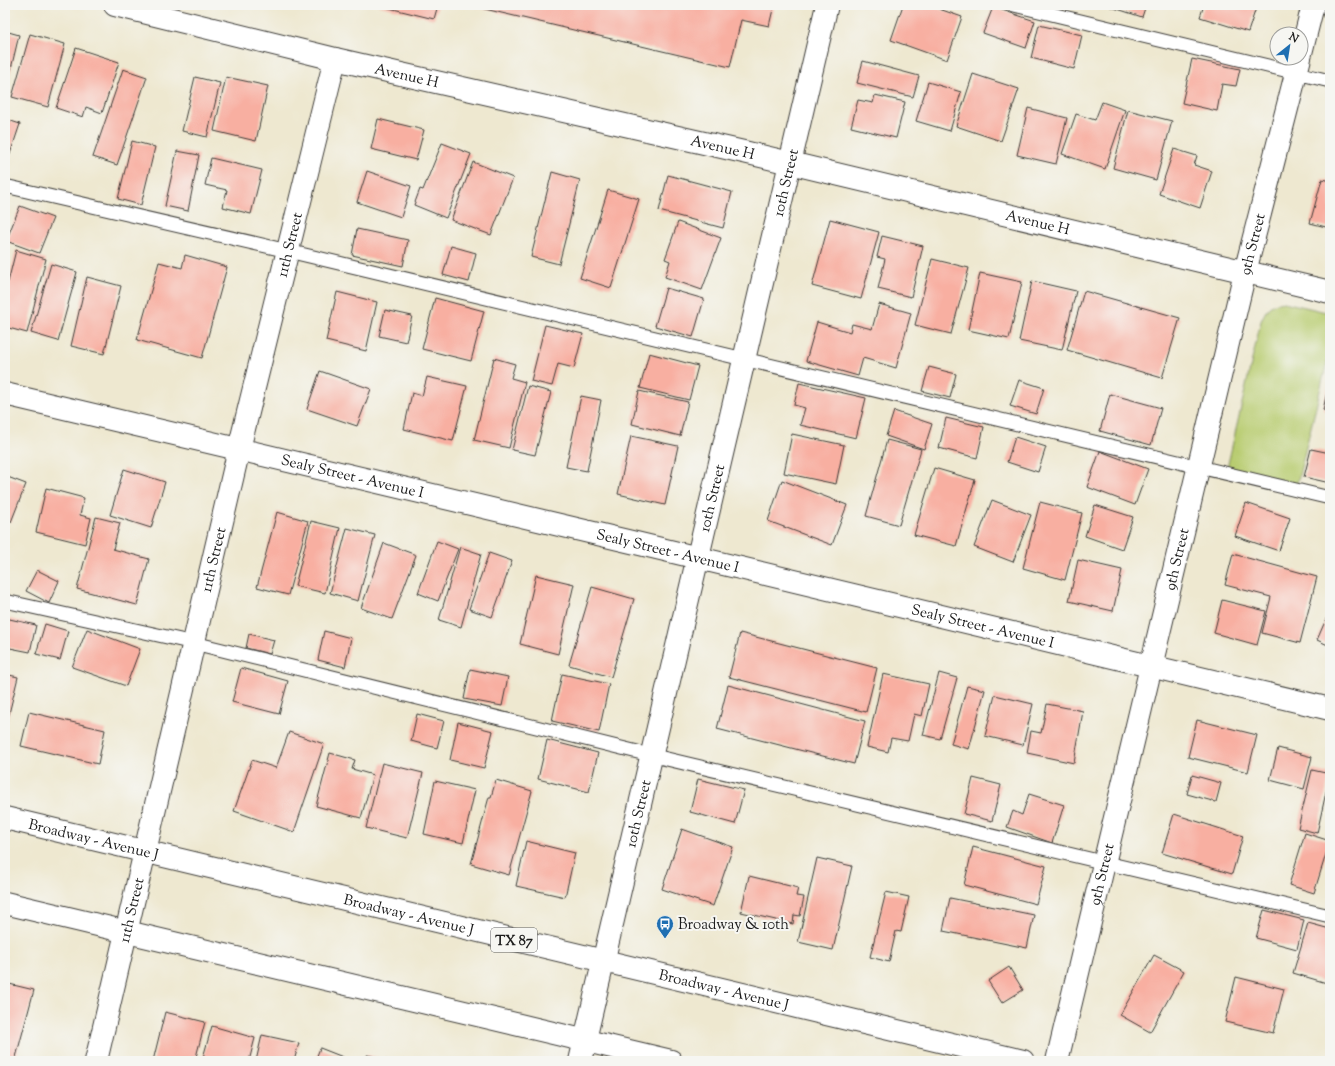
<svg xmlns="http://www.w3.org/2000/svg" width="1335" height="1066" font-family="'Sorts Mill Goudy',serif">
<rect width="100%" height="100%" fill="#f6f6f2"/>
<filter id="ink" filterUnits="userSpaceOnUse"><feTurbulence type="fractalNoise" baseFrequency=".025" numOctaves="2"/><feDisplacementMap in="SourceGraphic" scale="8" xChannelSelector="R" yChannelSelector="G"/><feConvolveMatrix kernelMatrix="1 2 1 2 8 2 1 2 1" color-interpolation-filters="sRGB"/></filter>
<filter id="wash" filterUnits="userSpaceOnUse"><feTurbulence type="fractalNoise" baseFrequency=".012" numOctaves="4" result="noise"/><feDisplacementMap in="SourceGraphic" scale="16" xChannelSelector="R" yChannelSelector="G"/><feGaussianBlur stdDeviation="0.9" result="paint"/><feColorMatrix in="noise" values="0 0 0 0 0 0 0 0 0 0 0 0 0 0 0 0 0 1.4 0 .05"/><feComposite in="paint" operator="in"/></filter>
<g filter="url(#wash)">
<rect width="100%" height="100%" fill="#eee8d0"/>
<path fill="#b8cc70" stroke="#6a7446" d="M1284,302L1330,313V350L1297,484L1227,468L1261,321C1266,309 1270,303 1284,302Z"/>
<g id="blocks">
<g fill="#f8afa1">
<polygon points="377,5 438,5 434,19"/>
<polygon points="774,5 769,26 741,20 730,67 472,6"/>
<polygon points="903,5 928,5 962,17 947,60 891,40"/>
<polygon points="1105,5 1146,5 1142,17"/>
<polygon points="1204,5 1257,5 1248,32 1200,17"/>
<polygon points="993,7 1035,21 1026,48 983,33"/>
<polygon points="1039,25 1082,35 1074,69 1031,58"/>
<polygon points="5,31 19,35 6,90 5,90"/>
<polygon points="30,34 65,44 48,107 12,97"/>
<polygon points="76,48 119,62 102,113 86,107 83,117 56,108"/>
<polygon points="1192,59 1240,69 1236,86 1222,84 1217,111 1182,103"/>
<polygon points="863,61 919,76 913,97 857,83"/>
<polygon points="123,69 147,77 117,165 93,157"/>
<polygon points="973,74 1019,89 1001,141 956,126"/>
<polygon points="195,77 220,83 207,137 182,131"/>
<polygon points="226,77 268,86 256,141 214,131"/>
<polygon points="928,82 961,92 950,131 916,121"/>
<polygon points="875,95 905,102 896,138 851,127 858,100 873,103"/>
<polygon points="1102,102 1125,110 1105,169 1062,154 1076,114 1095,120"/>
<polygon points="1028,108 1067,118 1056,164 1017,155"/>
<polygon points="1128,110 1172,121 1156,180 1113,168"/>
<polygon points="5,119 20,124 5,169"/>
<polygon points="378,119 424,130 416,160 371,149"/>
<polygon points="132,141 155,147 141,205 118,199"/>
<polygon points="442,143 471,154 446,218 414,205 420,189 423,190"/>
<polygon points="1174,149 1197,156 1194,165 1212,171 1200,208 1159,194"/>
<polygon points="177,151 199,155 188,211 165,206"/>
<polygon points="211,158 262,170 251,214 223,207 227,190 205,185"/>
<polygon points="473,162 513,178 491,235 451,220"/>
<polygon points="367,171 411,186 401,217 357,202"/>
<polygon points="552,172 580,180 559,264 531,257"/>
<polygon points="668,175 732,192 723,228 659,211"/>
<polygon points="1322,179 1330,181 1330,228 1310,223"/>
<polygon points="608,190 639,199 611,288 580,278"/>
<polygon points="20,206 53,218 39,253 6,241"/>
<polygon points="830,219 879,232 861,299 812,286"/>
<polygon points="678,222 721,238 702,290 665,277 670,261 665,259"/>
<polygon points="357,229 408,240 403,266 352,255"/>
<polygon points="882,236 923,246 911,297 878,289 885,259 877,257"/>
<polygon points="451,246 476,253 469,282 443,275"/>
<polygon points="16,250 46,259 27,333 5,327 5,281 8,282"/>
<polygon points="185,255 227,267 202,358 137,340 159,262 182,268"/>
<polygon points="932,259 969,268 951,334 915,325"/>
<polygon points="51,264 77,272 58,341 31,333"/>
<polygon points="980,273 1022,282 1009,339 968,330"/>
<polygon points="87,277 121,286 104,354 71,346"/>
<polygon points="1032,281 1076,291 1062,350 1019,341"/>
<polygon points="666,288 704,299 693,337 655,326"/>
<polygon points="1084,291 1180,318 1162,378 1067,350"/>
<polygon points="337,292 377,302 366,351 326,341"/>
<polygon points="435,298 484,311 471,361 422,349"/>
<polygon points="879,304 911,313 896,368 863,358 858,376 806,361 817,322 850,332 852,324 872,329"/>
<polygon points="385,310 412,316 406,342 379,336"/>
<polygon points="545,325 583,334 574,368 558,364 552,386 531,381"/>
<polygon points="649,353 698,366 689,400 640,388"/>
<polygon points="494,358 515,364 511,378 525,382 509,448 474,440"/>
<polygon points="929,367 956,374 950,398 922,391"/>
<polygon points="320,371 371,389 357,426 307,409"/>
<polygon points="427,377 467,386 453,441 404,429 412,393 422,396"/>
<polygon points="1019,380 1044,388 1036,414 1010,406"/>
<polygon points="799,383 866,398 856,438 800,425 805,408 794,405"/>
<polygon points="1329,383 1330,383 1330,412 1323,410"/>
<polygon points="528,386 551,392 535,455 512,450"/>
<polygon points="639,391 688,402 680,436 632,424"/>
<polygon points="1110,394 1161,408 1151,445 1100,431"/>
<polygon points="581,396 601,400 587,471 566,467"/>
<polygon points="894,411 932,424 924,449 886,436"/>
<polygon points="946,418 984,427 977,458 939,448"/>
<polygon points="792,434 844,445 836,484 784,473"/>
<polygon points="631,436 678,446 665,505 618,494"/>
<polygon points="1015,437 1046,447 1038,472 1007,462"/>
<polygon points="887,440 921,449 899,525 866,516"/>
<polygon points="1311,449 1330,453 1330,483 1304,477"/>
<polygon points="1100,451 1148,469 1135,505 1087,487"/>
<polygon points="934,468 975,480 956,546 914,535"/>
<polygon points="124,469 165,482 151,528 110,515"/>
<polygon points="5,476 26,484 11,522 5,519"/>
<polygon points="782,480 847,505 832,545 768,521"/>
<polygon points="46,488 84,498 80,515 91,518 85,544 36,532"/>
<polygon points="992,500 1031,515 1013,562 974,547"/>
<polygon points="1040,502 1082,513 1065,580 1023,568"/>
<polygon points="1246,503 1290,518 1279,551 1235,536"/>
<polygon points="1095,505 1133,517 1122,549 1085,536"/>
<polygon points="277,512 308,521 288,595 257,587"/>
<polygon points="96,517 120,523 113,549 149,559 137,605 77,589"/>
<polygon points="311,521 340,528 325,593 295,586"/>
<polygon points="347,528 375,535 358,601 330,593"/>
<polygon points="437,541 458,549 438,601 418,593"/>
<polygon points="384,543 416,555 392,619 361,608"/>
<polygon points="460,547 481,554 461,627 439,620"/>
<polygon points="489,553 512,561 492,617 469,609"/>
<polygon points="1233,554 1317,577 1300,643 1262,633 1271,597 1225,585"/>
<polygon points="1078,560 1122,570 1113,611 1069,601"/>
<polygon points="37,570 59,581 49,603 26,591"/>
<polygon points="536,575 574,584 558,654 520,644"/>
<polygon points="592,587 634,599 611,677 569,665"/>
<polygon points="1222,600 1266,611 1257,645 1214,633"/>
<polygon points="1330,610 1330,646 1317,640"/>
<polygon points="5,618 36,625 30,652 5,647"/>
<polygon points="45,624 68,631 60,660 36,654"/>
<polygon points="87,629 140,649 126,686 72,667"/>
<polygon points="324,631 351,638 345,667 318,660"/>
<polygon points="740,633 877,668 866,712 729,677"/>
<polygon points="249,634 274,640 270,654 246,648"/>
<polygon points="241,668 288,681 279,714 232,702"/>
<polygon points="470,669 508,677 502,706 464,699"/>
<polygon points="939,673 957,678 940,739 923,735"/>
<polygon points="5,674 18,677 6,726 5,726"/>
<polygon points="562,674 609,684 599,732 552,721"/>
<polygon points="883,674 929,684 922,716 914,714 908,741 891,738 888,752 867,747"/>
<polygon points="728,685 865,721 854,764 717,729"/>
<polygon points="967,686 985,690 969,749 951,744"/>
<polygon points="995,695 1033,704 1023,745 985,736"/>
<polygon points="1047,704 1083,711 1074,763 1027,753 1031,731 1041,733"/>
<polygon points="29,712 105,730 98,764 21,746"/>
<polygon points="417,714 444,721 437,748 411,741"/>
<polygon points="1197,720 1257,735 1248,772 1188,757"/>
<polygon points="458,722 493,731 484,768 450,760"/>
<polygon points="289,732 324,744 294,832 234,811 252,760 276,768"/>
<polygon points="547,740 598,753 589,792 538,779"/>
<polygon points="1278,748 1312,757 1304,789 1270,780"/>
<polygon points="330,753 355,760 352,769 373,775 361,818 316,806"/>
<polygon points="382,763 423,773 407,838 366,828"/>
<polygon points="1312,770 1330,774 1317,833 1298,828"/>
<polygon points="1192,775 1221,783 1216,802 1187,794"/>
<polygon points="973,778 1001,785 992,821 964,814"/>
<polygon points="698,779 744,790 735,824 690,812"/>
<polygon points="496,780 532,791 509,875 471,864 489,797 491,797"/>
<polygon points="435,781 475,790 463,843 424,834"/>
<polygon points="1029,794 1064,805 1052,843 1007,827 1013,811 1022,815"/>
<polygon points="1174,814 1243,836 1232,874 1162,853"/>
<polygon points="682,829 733,847 713,906 662,889"/>
<polygon points="1305,833 1330,841 1314,893 1289,885"/>
<polygon points="526,841 575,853 565,897 516,886"/>
<polygon points="973,847 1046,866 1036,904 964,885"/>
<polygon points="817,858 852,866 833,950 798,942"/>
<polygon points="749,876 798,888 796,896 804,897 800,916 794,915 793,924 741,912"/>
<polygon points="886,892 909,897 901,932 896,931 889,962 870,957"/>
<polygon points="950,898 1034,915 1027,948 943,931"/>
<polygon points="1264,910 1304,920 1297,949 1256,938"/>
<polygon points="1308,923 1330,929 1330,984 1293,973"/>
<polygon points="1154,955 1184,971 1150,1032 1120,1015"/>
<polygon points="1009,967 1023,990 1002,1003 988,981"/>
<polygon points="1236,977 1284,989 1273,1033 1225,1022"/>
<polygon points="5,983 34,990 15,1061 5,1061"/>
<polygon points="165,1012 205,1022 195,1061 153,1061"/>
<polygon points="212,1026 255,1038 249,1061 202,1061"/>
<polygon points="262,1035 299,1043 294,1061 256,1061"/>
<polygon points="320,1048 353,1061 315,1061"/>
<polygon points="367,1055 389,1060 389,1061 366,1061"/>
</g>
</g>
</g>
<g filter="url(#ink)">
<use href="#blocks" fill-opacity="0" stroke="#3c3b37" stroke-width="1"/>
<g fill="none" stroke-linecap="round" stroke-linejoin="round">
<g stroke="#3c3b37" stroke-width="15">
<g id="lane">
<polyline points="1014,5 1330,81"/>
<polyline points="5,186 288,251 1330,498"/>
<polyline points="5,601 194,643 650,755 1330,916"/>
</g>
</g>
<g stroke="#3c3b37" stroke-width="24">
<g id="street">
<path id="s1" d="M115,5L335,59L748,153L1330,292"/>
<polyline points="1301,53 1313,5"/>
<path id="s2" d="M5,394L640,544L1330,709"/>
<path id="s3" d="M96,1061L239,449L335,59"/>
<path id="s4" d="M580,1061L827,5"/>
<path id="s5" d="M1057,1061L1245,272L1300,58"/>
</g>
</g>
<g stroke="#3c3b37" stroke-width="24">
<g id="primary">
<path id="s6" d="M5,818L1023,1061"/>
<polyline points="5,903 671,1061"/>
</g>
</g>
<use href="#lane" stroke="#fff" stroke-width="13"/>
<use href="#street" stroke="#fff" stroke-width="22"/>
<use href="#primary" stroke="#fff" stroke-width="22"/>
</g>
</g>
<defs>
<g id="bus-pin" transform="scale(0.9)"><path d="M0 17L-7.5 6A9.5 9.5 0 1 1 7.5 6Z" fill="#1f6fb2" stroke="#f6f6f2"/><path d="M-5-6H5V4H4V6H2V4H-2V6H-4V4H-5ZM-3.5-4V0h7V-4ZM-3.5 1.2v1.5H-2V1.2ZM2 1.2v1.5H3.5V1.2Z" fill="#fff"/></g>
</defs>
<g fill-rule="evenodd">
<use href="#bus-pin" x="665" y="924"/>
</g>
<g text-anchor="middle" stroke-width="4" stroke-linejoin="round" paint-order="stroke">
<rect fill="#f6f6f2" stroke="#5d5d5c" stroke-width="1" x="491" y="928" width="46" height="24" rx="3"/>
<g font-size="14" font-weight="bold" fill="#1c1c1c">
<text x="514" y="945">TX 87</text>
</g>
<g font-size="15" fill="#1c1c1c" stroke="#f6f6f2">
<text dy="5" stroke="none"><textPath href="#s1" startOffset="300">Avenue H</textPath></text>
<text dy="5" stroke="none"><textPath href="#s1" startOffset="624">Avenue H</textPath></text>
<text dy="5" stroke="none"><textPath href="#s4" startOffset="902">10th Street</textPath></text>
<text dy="5" stroke="none"><textPath href="#s1" startOffset="948">Avenue H</textPath></text>
<text dy="5" stroke="none"><textPath href="#s3" startOffset="839">11th Street</textPath></text>
<text dy="5" stroke="none"><textPath href="#s5" startOffset="840">9th Street</textPath></text>
<text dy="5" stroke="none"><textPath href="#s2" startOffset="357">Sealy Street - Avenue I</textPath></text>
<text dy="5" stroke="none"><textPath href="#s4" startOffset="578">10th Street</textPath></text>
<text dy="5" stroke="none"><textPath href="#s2" startOffset="681">Sealy Street - Avenue I</textPath></text>
<text dy="5" stroke="none"><textPath href="#s3" startOffset="515">11th Street</textPath></text>
<text dy="5" stroke="none"><textPath href="#s5" startOffset="516">9th Street</textPath></text>
<text dy="5" stroke="none"><textPath href="#s2" startOffset="1005">Sealy Street - Avenue I</textPath></text>
<text dy="5" stroke="none"><textPath href="#s4" startOffset="254">10th Street</textPath></text>
<text dy="5" stroke="none"><textPath href="#s6" startOffset="91">Broadway - Avenue J</textPath></text>
<text dy="5" stroke="none"><textPath href="#s5" startOffset="192">9th Street</textPath></text>
<text dy="5" stroke="none"><textPath href="#s3" startOffset="155">11th Street</textPath></text>
<text dy="5" stroke="none"><textPath href="#s6" startOffset="415">Broadway - Avenue J</textPath></text>
<text dy="5" stroke="none"><textPath href="#s6" startOffset="739">Broadway - Avenue J</textPath></text>
</g>
<g font-size="15" fill="#1c1c1c" stroke="#f6f6f2" text-anchor="start">
<text x="678" y="929">Broadway &amp; 10th</text>
</g>
</g>
<rect width="1335" height="1066" fill="none" stroke="#f6f6f2" stroke-width="20"/>
<g transform="translate(1289 46) rotate(30)"><circle r="19" fill="#f6f6f2" stroke="#9f9f9c"/>
<path d="M0-3L7 15L0 10L-7 15Z" fill="#1f6fb2"/>
<text y="-6" font-size="11" font-weight="bold" text-anchor="middle" fill="#1c1c1c">N</text>
</g>
</svg>
